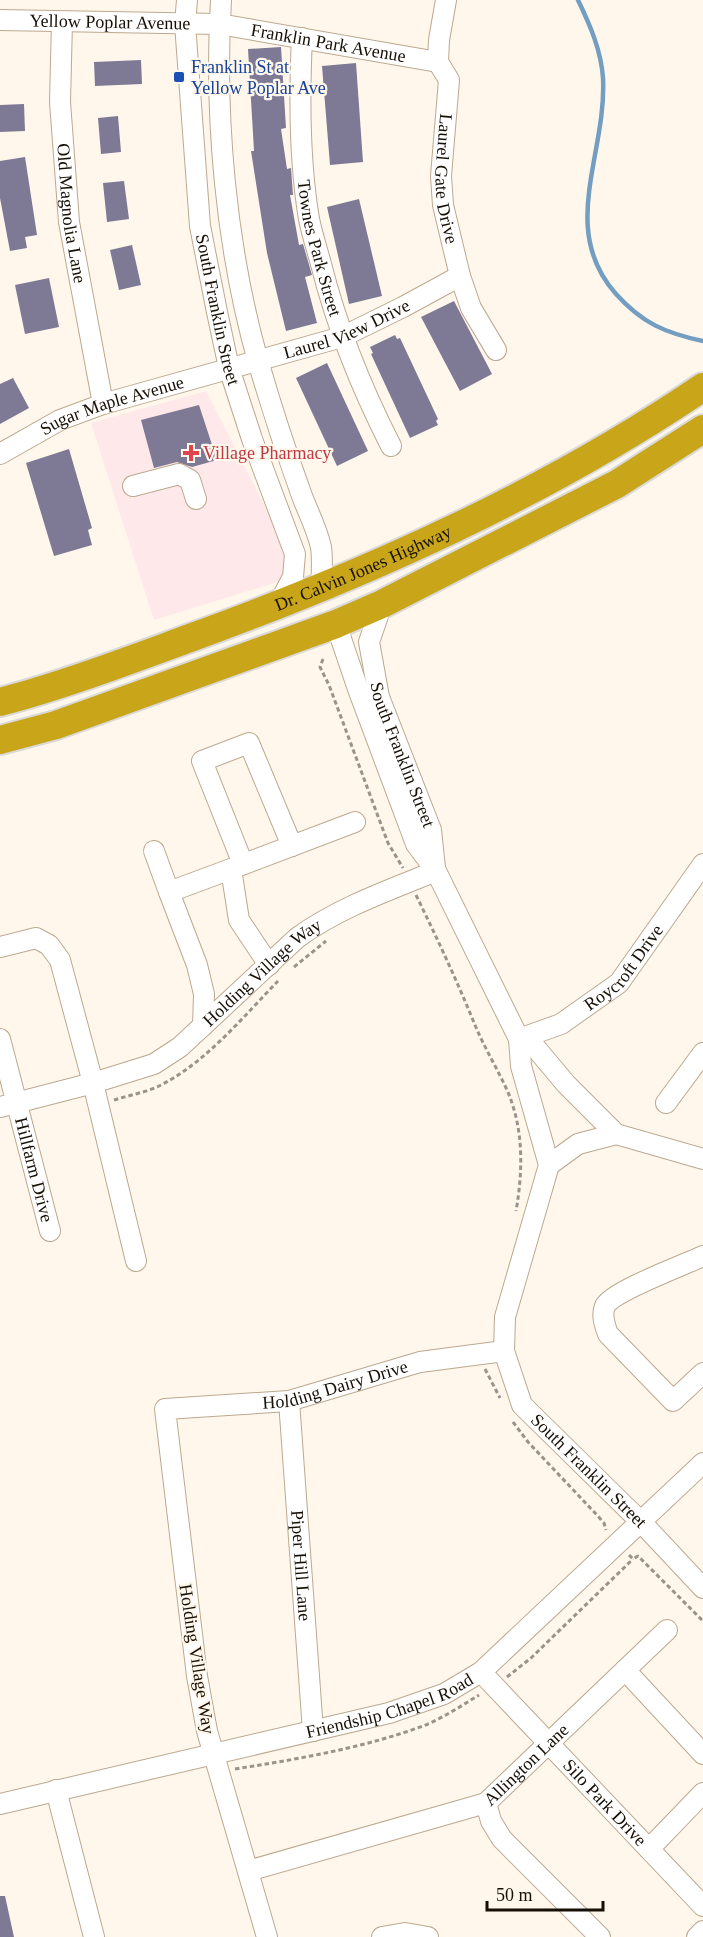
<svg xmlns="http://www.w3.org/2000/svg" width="703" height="1937" font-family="'Times New Roman',serif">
<rect width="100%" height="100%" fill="#fff7ec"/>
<polygon fill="#fee8ea" points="206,391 300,575 154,620 91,423"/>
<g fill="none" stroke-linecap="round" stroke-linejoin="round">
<path stroke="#739ec1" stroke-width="4.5" d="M578,0C590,25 601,50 603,78C607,154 558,229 616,294C642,323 665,333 703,341"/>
</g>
<g fill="#7e7995">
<polygon points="281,47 286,128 281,129 287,169 291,168 293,195 290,195 299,245 303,244 312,275 305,277 317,323 286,331 267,253 251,151 254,151 248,49"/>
<polygon points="141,60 142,84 95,86 94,62"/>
<polygon points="356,63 363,162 330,165 322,66"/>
<polygon points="24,104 25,131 0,132 0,105"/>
<polygon points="118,116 121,152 101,154 98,118"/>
<polygon points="25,157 37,235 25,237 27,248 10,251 0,198 0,161"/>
<polygon points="124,181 129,219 107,222 103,183"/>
<polygon points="359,199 382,296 349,304 327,207"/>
<polygon points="132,245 141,285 119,290 110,250"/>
<polygon points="49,278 59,327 25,334 15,285"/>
<polygon points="454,301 492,374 460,391 421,317"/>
<polygon points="395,335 397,339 400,338 438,419 436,421 438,425 410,438 371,354 373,353 370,347"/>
<polygon points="327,363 368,451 337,466 296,378"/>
<polygon points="13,378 29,408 0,424 0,384"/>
<polygon points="199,405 217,460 192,467 177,462 154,468 141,420"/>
<polygon points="69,449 92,528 88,530 92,545 54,556 26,463"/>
<polygon points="0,1896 5,1896 14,1937 0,1937"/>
</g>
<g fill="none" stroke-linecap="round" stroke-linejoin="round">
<g stroke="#bca88f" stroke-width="22">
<g id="minor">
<path id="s1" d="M187,0L185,24L200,226L217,312L229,368L252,439L295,554L293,577L278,605"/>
<path d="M221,0C214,117 226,248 258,361C271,406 286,452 302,496C308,512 317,529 321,547C323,560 321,575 322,588"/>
<path id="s2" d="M446,0L439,40L438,62L449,80L441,176L443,205L460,276L471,308L496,350"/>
<path id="s3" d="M0,20L219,24L438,62"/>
<path id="s4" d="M62,22L60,102L69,222L103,404"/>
<path id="s5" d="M302,38C299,99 299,159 309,219C312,234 317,249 321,264C337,328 361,387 391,446"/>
<path id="s6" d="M0,454L60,420L103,404L342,337L403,307L460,276"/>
<polyline points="133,486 179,474 190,480 196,499"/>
<path id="s7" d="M382,604L369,642L379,697L431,830L435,868"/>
<path id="s8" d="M336,624L358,689L416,844L436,871L519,1039L521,1066L549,1165L505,1317L504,1351L522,1405L642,1523L703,1588"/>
<polyline points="154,851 169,892 231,869"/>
<polyline points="243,864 202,761 249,743 292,846"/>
<polyline points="169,892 197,965 204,994 203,1026"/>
<polyline points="0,947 36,938 49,945 60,960 93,1083 136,1261"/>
<polyline points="269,965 239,920 231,869 355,822"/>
<path id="s9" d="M0,1039L50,1231"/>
<path id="s10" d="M519,1039L561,1024L619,983L703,864"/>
<polyline points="519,1039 535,1047 566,1084 616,1134 703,1159"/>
<polyline points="666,1103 703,1053"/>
<path id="s11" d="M0,1107L93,1083L154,1064L180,1047L297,938C338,908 389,890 436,871"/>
<polyline points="549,1165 578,1144 616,1134"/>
<path d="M703,1256C684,1265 613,1291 605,1306C601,1315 605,1326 608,1334L673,1401L703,1373"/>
<path id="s12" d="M289,1401L313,1731"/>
<polyline points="625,1670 703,1754"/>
<path id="s13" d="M481,1672L703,1906"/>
<polyline points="56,1790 94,1937"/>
<polyline points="486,1803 491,1821 502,1839 600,1937"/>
<path id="s14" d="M0,1804L389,1713L444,1694L481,1672L703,1463"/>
<polyline points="649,1849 703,1793"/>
<path id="s15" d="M248,1871L486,1803L667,1630"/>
<path id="s16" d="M267,1937L207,1731L197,1676L165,1409L289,1401L420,1362L504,1351"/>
<polyline points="382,1937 405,1933 428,1937"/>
<polyline points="697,1937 703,1931"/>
</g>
</g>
<g stroke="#dad9d7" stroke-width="32">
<g id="highway">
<path id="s17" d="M0,702C64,685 127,661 190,638C369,573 545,494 703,387"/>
<polyline points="0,740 56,725 336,624 382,604 617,484 703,429"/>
</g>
</g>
<g stroke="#9b9389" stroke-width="3" stroke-dasharray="4.5 3" stroke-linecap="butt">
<polyline points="323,659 320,667 329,685 382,827 388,843 403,868"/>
<path d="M416,895C437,938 457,981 475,1025C484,1047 497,1068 507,1090C524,1129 523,1171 516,1211"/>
<polyline points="294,967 326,941"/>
<path d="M114,1100C130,1095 148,1092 163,1084C208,1060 243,1017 278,981"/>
<polyline points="485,1369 500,1398"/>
<polyline points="513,1422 528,1442 596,1514 604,1523 606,1530"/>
<polyline points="629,1555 633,1559 638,1556 703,1621"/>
<polyline points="507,1677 531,1658 633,1559"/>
<path d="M235,1769C298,1759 363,1748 423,1726C443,1718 461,1706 479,1695"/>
</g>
<use href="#minor" stroke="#fff" stroke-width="20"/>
<use href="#highway" stroke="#c9a619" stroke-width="28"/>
</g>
<rect fill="#1a4fb4" stroke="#fff7ec" stroke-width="2" x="173" y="71" width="12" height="12" rx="3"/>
<path fill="#e0444e" stroke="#fff7ec" stroke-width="2" d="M188 444h6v6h6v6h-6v6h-6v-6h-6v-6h6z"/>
<g text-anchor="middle" stroke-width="4.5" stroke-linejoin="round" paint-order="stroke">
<g font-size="18" fill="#160f06" stroke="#fff7ec">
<text dy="6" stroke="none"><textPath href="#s3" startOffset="110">Yellow Poplar Avenue</textPath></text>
<text dy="6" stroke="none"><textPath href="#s3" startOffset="330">Franklin Park Avenue</textPath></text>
<text dy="6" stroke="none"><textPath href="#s2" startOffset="183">Laurel Gate Drive</textPath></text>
<text dy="6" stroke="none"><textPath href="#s4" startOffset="192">Old Magnolia Lane</textPath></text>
<text dy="6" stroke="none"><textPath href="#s5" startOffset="212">Townes Park Street</textPath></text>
<text dy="6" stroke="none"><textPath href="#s1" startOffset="312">South Franklin Street</textPath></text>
<text dy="6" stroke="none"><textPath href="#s6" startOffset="370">Laurel View Drive</textPath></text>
<text dy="6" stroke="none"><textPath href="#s6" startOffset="123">Sugar Maple Avenue</textPath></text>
<text dy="6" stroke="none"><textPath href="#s17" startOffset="387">Dr. Calvin Jones Highway</textPath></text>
<text dy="6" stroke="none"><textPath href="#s7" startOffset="158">South Franklin Street</textPath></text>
<text dy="6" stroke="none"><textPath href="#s10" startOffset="130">Roycroft Drive</textPath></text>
<text dy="6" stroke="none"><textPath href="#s11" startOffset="302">Holding Village Way</textPath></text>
<text dy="6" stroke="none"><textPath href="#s9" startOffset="135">Hillfarm Drive</textPath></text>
<text dy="6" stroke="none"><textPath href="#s16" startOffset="712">Holding Dairy Drive</textPath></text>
<text dy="6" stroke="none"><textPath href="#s8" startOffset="928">South Franklin Street</textPath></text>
<text dy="6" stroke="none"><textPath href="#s12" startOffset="165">Piper Hill Lane</textPath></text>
<text transform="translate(197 1659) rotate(81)" y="6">Holding Village Way</text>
<text dy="6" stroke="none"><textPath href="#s14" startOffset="402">Friendship Chapel Road</textPath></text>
<text dy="6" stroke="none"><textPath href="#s15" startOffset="303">Allington Lane</textPath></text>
<text dy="6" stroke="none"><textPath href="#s13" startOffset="180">Silo Park Drive</textPath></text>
</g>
<g font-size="18" fill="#164399" stroke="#fff7ec" text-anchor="start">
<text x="191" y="73">Franklin St at<tspan x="191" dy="21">Yellow Poplar Ave</tspan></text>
</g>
<g font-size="18" fill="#be3a42" stroke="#fff7ec" text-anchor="start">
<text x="203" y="459">Village Pharmacy</text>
</g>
</g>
<path d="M487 1901v9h116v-9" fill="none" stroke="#160f06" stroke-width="3"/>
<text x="496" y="1901" font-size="18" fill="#160f06" stroke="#fff7ec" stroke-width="4.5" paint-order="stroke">50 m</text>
</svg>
